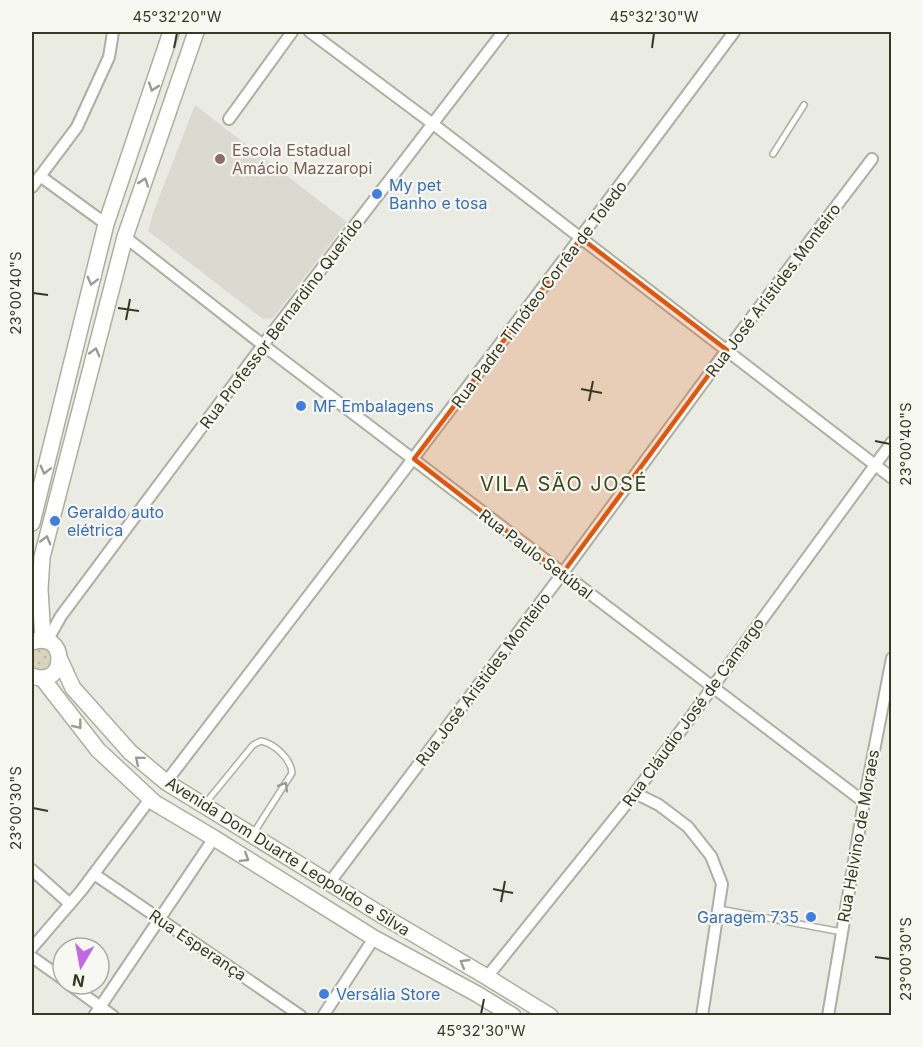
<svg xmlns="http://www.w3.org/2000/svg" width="923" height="1047" font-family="Inter,sans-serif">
<defs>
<pattern id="grass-dots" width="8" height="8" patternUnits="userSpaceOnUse" patternTransform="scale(1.5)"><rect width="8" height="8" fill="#dad3bd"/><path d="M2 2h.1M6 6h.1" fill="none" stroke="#bcb6a2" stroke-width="1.8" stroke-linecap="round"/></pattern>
</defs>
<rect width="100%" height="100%" fill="#eaebe2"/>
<polygon fill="#dadad0" points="195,105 347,222 273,318 263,319 148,231 153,213"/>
<polygon fill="url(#grass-dots)" points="35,646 49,649 53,661 46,672 32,671 32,648"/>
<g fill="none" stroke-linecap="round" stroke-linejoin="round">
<g stroke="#acafa1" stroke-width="8">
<g id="service">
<polyline points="773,154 804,105"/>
<path d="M204,805L253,745L261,741C275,744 291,759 292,773L253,834"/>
<polyline points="719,909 842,932"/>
</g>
</g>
<g stroke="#acafa1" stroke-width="14">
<g id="minor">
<polyline points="310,32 433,124 892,478"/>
<polyline points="229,119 292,32"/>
<polyline points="40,176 106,224"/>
<polyline points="32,187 77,127 109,57 113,32"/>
<polyline points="125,237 263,345 864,802"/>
<polyline points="47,641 61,616 263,345 503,32"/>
<path d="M166,782C357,533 547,284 734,32"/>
<polyline points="635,793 659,805 688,827 711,856 722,884 702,1016"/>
<polyline points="32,870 70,904"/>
<polyline points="94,874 301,1016"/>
<polyline points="330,882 562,574 727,350 872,159"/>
<polyline points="32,948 81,891 150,799"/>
<polyline points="32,957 63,979"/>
<polyline points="487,977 635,793 892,442"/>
<polyline points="69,984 113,1016"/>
<polyline points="94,1016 214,838"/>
<polyline points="323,1016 374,938"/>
<polyline points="828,1016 864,802 892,658"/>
</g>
</g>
<g stroke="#adaf9d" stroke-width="18">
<g id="secondary">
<polyline points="32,523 106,224 171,32"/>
<polyline points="43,640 40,589 42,557 125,237 196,32"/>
<path d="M32,642C69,629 67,690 32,676"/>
<polyline points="60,660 73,688 130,752 166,782 388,919 487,977 550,1016"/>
<polyline points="42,678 98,750 155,803 214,838 374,938 477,994 513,1016"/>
</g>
</g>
<use href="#service" stroke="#fff" stroke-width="5"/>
<use href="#minor" stroke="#fff" stroke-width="10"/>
<use href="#secondary" stroke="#fff" stroke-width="15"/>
</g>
<defs><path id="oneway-chevron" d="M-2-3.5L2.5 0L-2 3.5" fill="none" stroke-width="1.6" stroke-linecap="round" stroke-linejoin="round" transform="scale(1.5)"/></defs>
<g stroke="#9a9c92">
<use href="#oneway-chevron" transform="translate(153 87) rotate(109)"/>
<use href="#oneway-chevron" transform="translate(144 182) rotate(-71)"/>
<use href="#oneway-chevron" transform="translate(92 281) rotate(104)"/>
<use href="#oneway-chevron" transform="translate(95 352) rotate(-75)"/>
<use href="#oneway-chevron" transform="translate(45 470) rotate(104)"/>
<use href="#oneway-chevron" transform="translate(46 540) rotate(-75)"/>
<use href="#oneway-chevron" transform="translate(78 725) rotate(52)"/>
<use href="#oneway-chevron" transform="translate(139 760) rotate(-140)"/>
<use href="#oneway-chevron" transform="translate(284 786) rotate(-58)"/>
<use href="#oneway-chevron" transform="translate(245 858) rotate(32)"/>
<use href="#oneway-chevron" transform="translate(464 963) rotate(-150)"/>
</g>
<path fill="#df570d" fill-opacity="0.2" stroke="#df570d" stroke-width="4.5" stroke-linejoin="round" d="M581,238L727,350L562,574L414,459Z"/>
<path fill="none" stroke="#353a24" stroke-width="2" d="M174,48L177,33M652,48L654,33M33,293L48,295M118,308L139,311M126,320L130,299M581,389L602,393M589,401L593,381M875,441L890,444M33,808L48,811M493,889L513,893M501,902L505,881M875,957L890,959M481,1014L484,999"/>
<circle fill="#8d6e63" stroke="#f8f8f2" stroke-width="2" cx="220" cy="159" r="6"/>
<g fill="#3f7fe0" stroke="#f8f8f2" stroke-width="2">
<circle cx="377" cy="194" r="6"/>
<circle cx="301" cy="406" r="6"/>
<circle cx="55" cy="521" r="6"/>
<circle cx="811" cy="917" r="6"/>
<circle cx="324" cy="994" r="6"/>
</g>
<g text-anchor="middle" stroke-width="4.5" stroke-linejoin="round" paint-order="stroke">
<g font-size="16" fill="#785e54" stroke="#f8f8f2" text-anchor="start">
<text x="232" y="156">Escola Estadual<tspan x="232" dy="18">Amácio Mazzaropi</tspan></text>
</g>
<g font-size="16" fill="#366cbe" stroke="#f8f8f2" text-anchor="start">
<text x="389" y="191">My pet<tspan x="389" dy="18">Banho e tosa</tspan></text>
<text x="313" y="412">MF Embalagens</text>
<text x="67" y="518">Geraldo auto<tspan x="67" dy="18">elétrica</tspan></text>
<text x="799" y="923" text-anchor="end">Garagem 735</text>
<text x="336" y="1000">Versália Store</text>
</g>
<g font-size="16" fill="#353a24" stroke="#f8f8f2">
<text transform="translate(773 290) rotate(-53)" y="6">Rua José Aristides Monteiro</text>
<text transform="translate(539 294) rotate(-53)" y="6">Rua Padre Timóteo Corrêa de Toledo</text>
<text transform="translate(281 323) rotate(-53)" y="6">Rua Professor Bernardino Querido</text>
<text transform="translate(536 554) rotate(37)" y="6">Rua Paulo Setúbal</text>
<text transform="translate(483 679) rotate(-53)" y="6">Rua José Aristides Monteiro</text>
<text transform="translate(693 712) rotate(-54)" y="6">Rua Cláudio José de Camargo</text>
<text transform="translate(858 836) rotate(-80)" y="6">Rua Helvino de Moraes</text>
<text transform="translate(288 856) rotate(32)" y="6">Avenida Dom Duarte Leopoldo e Silva</text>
<text transform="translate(198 945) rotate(34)" y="6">Rua Esperança</text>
</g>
<g font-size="20" letter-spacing="1.5" fill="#404a22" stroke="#f8f8f2">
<text x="564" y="491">VILA SÃO JOSÉ</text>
</g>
</g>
<rect width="923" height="1047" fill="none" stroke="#f8f8f2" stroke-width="66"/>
<g transform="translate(81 966) rotate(190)"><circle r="28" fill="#f8f8f2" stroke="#aaaca0" stroke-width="1.5"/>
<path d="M0-4.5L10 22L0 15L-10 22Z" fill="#c368e3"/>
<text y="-9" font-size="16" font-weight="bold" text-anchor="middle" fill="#353a24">N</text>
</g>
<rect x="33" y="33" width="857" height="981" fill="none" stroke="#353a24" stroke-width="2"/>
<g font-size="15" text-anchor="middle" fill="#353a24">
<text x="177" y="22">45°32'20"W</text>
<text x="654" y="22">45°32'30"W</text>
<text transform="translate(16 293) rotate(-90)" y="5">23°00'40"S</text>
<text transform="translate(906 444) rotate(-90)" y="5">23°00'40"S</text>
<text transform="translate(16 808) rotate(-90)" y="5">23°00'30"S</text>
<text transform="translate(906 959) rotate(-90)" y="5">23°00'30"S</text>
<text x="481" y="1036">45°32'30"W</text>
</g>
</svg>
